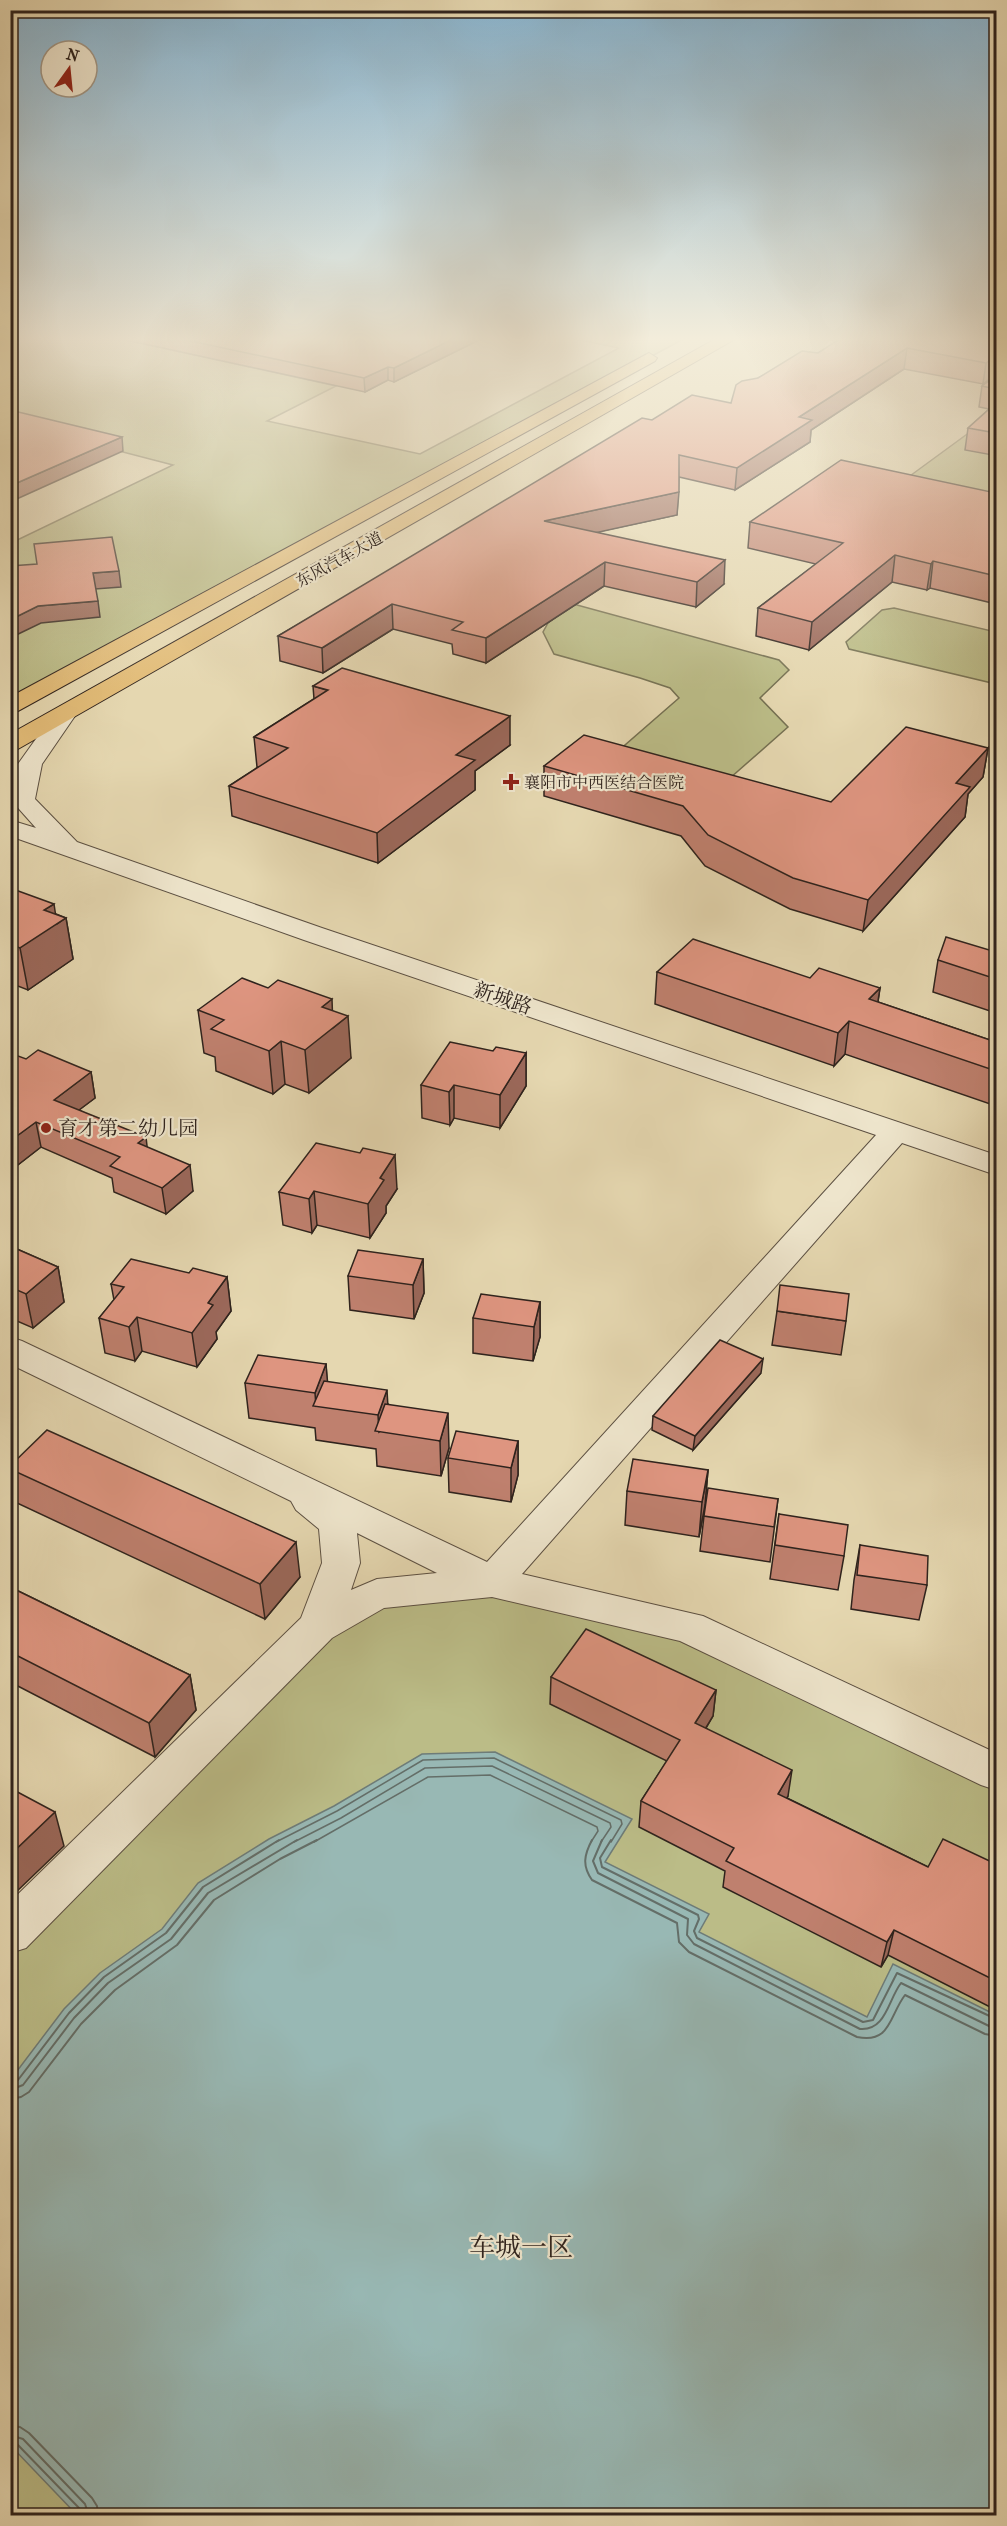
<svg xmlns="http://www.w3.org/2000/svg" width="1007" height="2526" font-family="'IM FELL French Canon','Noto Serif SC',serif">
<rect width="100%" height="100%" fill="#e5d7b0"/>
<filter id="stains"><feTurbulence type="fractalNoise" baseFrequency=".00333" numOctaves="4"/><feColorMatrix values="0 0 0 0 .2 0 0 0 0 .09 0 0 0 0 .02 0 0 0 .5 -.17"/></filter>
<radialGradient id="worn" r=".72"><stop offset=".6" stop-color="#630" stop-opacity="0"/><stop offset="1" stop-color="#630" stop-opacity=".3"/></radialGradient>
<g fill="#bbbc87" stroke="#757052" stroke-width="1.5">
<polygon points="11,338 117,338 336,386 267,421 420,454 619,348 571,338 685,338 11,706 11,543 173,465 11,423"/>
<polygon points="996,413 996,500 903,481"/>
<polygon points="533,593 779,660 789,670 760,698 788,727 721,786 617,752 679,698 670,688 640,678 554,654 543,632 548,623 560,614"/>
<polygon points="894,608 996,632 996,684 849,649 846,642 882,610"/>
<polygon points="492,1582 689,1627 996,1772 996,2515 11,2516 11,1933 377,1594"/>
</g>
<polygon fill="#98b8b4" stroke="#6e7c78" stroke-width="1.5" points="495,1752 632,1819 605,1862 709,1914 699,1932 867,2017 893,1964 996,2015 996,2515 77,2515 11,2446 11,2079 64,2009 100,1973 162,1929 198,1883 269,1839 334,1806 422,1754"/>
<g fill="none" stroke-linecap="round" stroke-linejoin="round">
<g stroke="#646e68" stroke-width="1.5">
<polyline points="276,1842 337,1811 423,1760 494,1758 621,1820 622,1824 611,1842"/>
<polyline points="294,1842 341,1818 425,1768 492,1766 610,1823 611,1827 601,1842"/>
<polyline points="314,1842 428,1777 490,1775 597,1827 598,1831 591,1842"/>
</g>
<g stroke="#646e68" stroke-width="2">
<path d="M592,1840C584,1855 582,1866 592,1880L677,1923L679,1942L689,1952L857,2037C891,2044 889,2016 905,1995L985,2034L996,2036"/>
<path d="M602,1840L593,1861L598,1873L688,1919L687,1935L694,1944L860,2029C886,2031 888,2000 901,1983L989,2026L996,2027"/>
<polyline points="611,1840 600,1858 602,1867 698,1915 699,1919 694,1931 697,1938 863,2022 873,2020 897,1973 996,2019"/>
<polyline points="10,2082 18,2080 69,2013 104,1977 166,1933 203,1887 279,1840"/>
<polyline points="10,2090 23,2085 74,2018 108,1983 171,1939 208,1893 297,1840"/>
<polyline points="10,2099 21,2097 29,2092 81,2024 115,1990 177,1945 214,1900 280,1859 317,1840"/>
<polyline points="10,2426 20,2427 29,2433 92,2498 97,2506 98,2516"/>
<polyline points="10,2435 23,2439 85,2504 89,2516"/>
<polyline points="10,2442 17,2444 80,2509 81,2516"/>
</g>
<g stroke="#5c5042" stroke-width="2">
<path id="minor" d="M66,706L74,708L77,713L42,764L35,799L77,842L322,928L996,1155V1175L902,1143L522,1574L703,1616L996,1753V1790L981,1785L680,1641L492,1597L384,1608L332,1638L26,1948L10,1953V1902L301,1618L322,1563L319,1529L296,1510L291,1501L10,1364V1337L22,1341L487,1562L876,1135L304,940L10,836V820L36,828L11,800L18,764L58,708ZM357,1533L437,1573L377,1579L351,1590L360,1563Z"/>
</g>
<g stroke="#2f231d" stroke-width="2">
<g id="major">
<polygon points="717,338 737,338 18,749 10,751 10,734"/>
<polygon points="649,353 657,358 655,361 18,711 10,713 10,697"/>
</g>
</g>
<use href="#minor" fill="#eee5cc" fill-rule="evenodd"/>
<use href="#major" fill="#e2bc78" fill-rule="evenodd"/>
</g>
<g fill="#bf806e" stroke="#2f231d" stroke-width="1.5">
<polygon points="117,338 483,338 394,382 388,380 365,392"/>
<polygon points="996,338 983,384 904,369 811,430 810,442 735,490 679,477 677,515 597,532 724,584 696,607 604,586 486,663 453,654 452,644 393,629 323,673 280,661 278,636 652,420 731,403 758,378 818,353"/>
<polygon points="996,376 996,466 992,465 993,455 965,450 968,428 989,409 979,407 982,386"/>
<polygon points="996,493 996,604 930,588 927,590 892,582 809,650 756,636 758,608 816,564 748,548 750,522"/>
<polygon points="313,686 510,745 475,771 475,790 378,863 232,816 229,786 258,767 257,767 254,737 314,699"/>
<polygon points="988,748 983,777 968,794 965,817 863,931 790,909 705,866 681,836 544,796 544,766 831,802"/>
<polygon points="10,888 56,914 66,918 73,959 28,990 10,983"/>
<polygon points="996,952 996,1013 933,992 938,960"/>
<polygon points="657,972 810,978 880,988 878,1002 996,1042 996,1106 845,1054 834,1066 655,1004"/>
<polygon points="198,1010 332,1010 351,1058 309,1093 285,1084 273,1094 216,1071 215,1057 204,1053"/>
<polygon points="493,1051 526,1053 526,1086 500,1128 454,1118 450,1125 422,1118 421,1085"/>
<polygon points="26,1059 91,1072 95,1098 79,1110 147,1147 193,1191 166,1214 114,1192 112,1178 41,1147 10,1171"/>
<polygon points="397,1189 386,1206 386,1213 370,1238 317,1225 312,1233 283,1225 279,1192"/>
<polygon points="10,1246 58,1267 64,1302 33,1328 10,1318"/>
<polygon points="423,1259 424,1293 414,1319 350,1310 348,1276"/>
<polygon points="189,1273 227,1277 231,1311 216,1332 217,1339 197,1367 142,1351 135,1361 105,1353 99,1318 114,1300 111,1284"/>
<polygon points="540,1302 540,1337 533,1361 473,1353 473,1318"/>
<polygon points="777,1311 846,1321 841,1355 772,1345"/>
<polygon points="326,1364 327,1382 388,1404 449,1448 441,1476 377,1466 376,1449 316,1440 315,1428 249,1418 245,1383"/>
<polygon points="761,1373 693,1450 652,1430 653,1416"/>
<polygon points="518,1441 518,1475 511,1502 449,1492 448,1458"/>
<polygon points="10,1469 300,1577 265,1619 17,1503 10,1476"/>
<polygon points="708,1470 705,1505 699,1537 625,1525 627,1491"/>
<polygon points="778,1499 770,1562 700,1551 704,1516"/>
<polygon points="779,1514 844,1556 838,1590 770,1579"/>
<polygon points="860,1545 927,1585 919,1620 851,1609 854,1580"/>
<polygon points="10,1587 190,1675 196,1710 155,1757 10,1682"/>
<polygon points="551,1677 716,1690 713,1716 706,1728 788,1796 787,1798 928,1867 996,1864 996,2010 888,1955 881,1967 723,1887 725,1871 639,1827 641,1801 667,1761 550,1704"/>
</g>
<g fill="#9b685a" stroke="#2f231d" stroke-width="1.5">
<polygon points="455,338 483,338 394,382 394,368"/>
<polygon points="907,348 904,369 811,430 810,442 735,490 737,468 799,417"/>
<polygon points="996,355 996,374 983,384 986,363"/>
<polygon points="388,367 388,380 365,392 364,378"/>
<polygon points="122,437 123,451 10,502 10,486"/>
<polygon points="679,492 677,515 544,544 544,521"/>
<polygon points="895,555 892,582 809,650 812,622"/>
<polygon points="725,560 724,584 696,607 697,582"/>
<polygon points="933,561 930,588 927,590 931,564"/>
<polygon points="605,562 604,586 486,663 486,638"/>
<polygon points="119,571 121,587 95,589 93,573"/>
<polygon points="98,601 100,617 41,623 10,638 10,620 38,606"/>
<polygon points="392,604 393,629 323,673 322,648"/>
<polygon points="510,716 510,745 475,771 475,790 378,863 377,833 456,755"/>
<polygon points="988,748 983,777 968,794 965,817 863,931 868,900 956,783"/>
<polygon points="54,904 57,924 66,918 73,959 28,990 20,948 44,910"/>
<polygon points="880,988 875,1020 869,999"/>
<polygon points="332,999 333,1028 348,1016 351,1058 309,1093 305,1050 322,1007"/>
<polygon points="849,1021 845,1054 834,1066 838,1033"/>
<polygon points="281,1041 285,1084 273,1094 269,1051"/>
<polygon points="526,1053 526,1086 500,1128 500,1095"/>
<polygon points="91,1072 95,1098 59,1125 54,1100"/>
<polygon points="454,1085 454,1118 450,1125 449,1092"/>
<polygon points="36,1122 41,1147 10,1171 10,1141"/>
<polygon points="146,1137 149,1163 138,1143"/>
<polygon points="395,1155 397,1189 386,1206 386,1213 370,1238 368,1204 380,1178"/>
<polygon points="190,1165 193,1191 166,1214 162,1188"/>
<polygon points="314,1191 317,1225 312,1233 309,1199"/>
<polygon points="423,1259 424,1293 414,1319 413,1285"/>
<polygon points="58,1267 64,1302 33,1328 26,1294"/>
<polygon points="227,1277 231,1311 216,1332 217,1339 197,1367 192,1333 208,1303"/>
<polygon points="540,1302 540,1337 533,1361 534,1327"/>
<polygon points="137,1317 142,1351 135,1361 129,1327"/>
<polygon points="763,1359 761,1373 693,1450 695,1436"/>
<polygon points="326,1364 329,1399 316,1406 315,1393"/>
<polygon points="387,1390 389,1425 379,1432 378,1415"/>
<polygon points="448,1413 449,1448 441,1476 440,1441"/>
<polygon points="518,1441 518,1475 511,1502 511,1468"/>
<polygon points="708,1470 705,1505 699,1537 702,1502"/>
<polygon points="296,1542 300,1577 265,1619 260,1584"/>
<polygon points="190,1675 196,1710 155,1757 149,1723"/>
<polygon points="716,1690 713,1716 693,1749 695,1723"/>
<polygon points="792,1770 788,1796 774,1820 778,1794"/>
<polygon points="55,1812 64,1846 12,1896 10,1890 10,1855"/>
<polygon points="894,1930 888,1955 881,1967 887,1942"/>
</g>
<g fill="#de9580" stroke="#2f231d" stroke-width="1.5">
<polygon points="177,338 455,338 394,368 388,367 364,378"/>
<polygon points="841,338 996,338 996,355 986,363 907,348 799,417 812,420 737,468 679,455 679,492 544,521 725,560 697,582 605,562 486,638 452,630 463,622 392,604 322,648 278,636 642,418 652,420 692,395 731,403 736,385 742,381 758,378 802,351 818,353"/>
<polygon points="996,376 996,389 982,386"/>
<polygon points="996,403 996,433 968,428"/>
<polygon points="10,410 122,437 10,486"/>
<polygon points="841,460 996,493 996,576 933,561 931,564 895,555 812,622 758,608 843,543 750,522"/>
<polygon points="112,537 119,571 93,573 98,601 38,606 10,620 10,566 37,564 34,544"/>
<polygon points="342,668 510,716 456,755 475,760 377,833 229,786 288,748 254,737 328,690 313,686"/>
<polygon points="906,727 988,748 956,783 970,787 868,900 793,878 708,835 683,806 544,766 584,735 831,802"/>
<polygon points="10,888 54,904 44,910 66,918 20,948 10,944"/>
<polygon points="946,937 996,952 996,979 938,960"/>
<polygon points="693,939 810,978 819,968 880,988 869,999 996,1042 996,1071 849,1021 838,1033 657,972"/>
<polygon points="242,978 268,988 278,980 332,999 322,1007 348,1016 305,1050 281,1041 269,1051 211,1029 224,1020 198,1010"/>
<polygon points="450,1042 493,1051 496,1047 526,1053 500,1095 454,1085 449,1092 421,1085"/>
<polygon points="38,1050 91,1072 54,1100 146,1137 138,1143 190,1165 162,1188 110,1166 120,1157 36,1122 10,1141 10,1053 26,1059"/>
<polygon points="316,1143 360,1153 363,1148 395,1155 380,1178 384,1180 368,1204 314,1191 309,1199 279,1192"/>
<polygon points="10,1246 58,1267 26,1294 10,1287"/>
<polygon points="358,1250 423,1259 413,1285 348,1276"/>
<polygon points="131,1259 189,1273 193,1268 227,1277 208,1303 213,1305 192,1333 137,1317 129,1327 99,1318 124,1287 111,1284"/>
<polygon points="780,1285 849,1294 846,1321 777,1311"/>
<polygon points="481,1294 540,1302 534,1327 473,1318"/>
<polygon points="720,1340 763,1359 695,1436 653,1416"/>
<polygon points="258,1355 326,1364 315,1393 245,1383"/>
<polygon points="324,1381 387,1390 378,1415 313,1406"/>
<polygon points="385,1404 448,1413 440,1441 375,1431"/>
<polygon points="47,1430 296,1542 260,1584 10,1469 10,1466"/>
<polygon points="456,1431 518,1441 511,1468 448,1458"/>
<polygon points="633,1459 708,1470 702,1502 627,1491"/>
<polygon points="708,1488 778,1499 774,1527 704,1516"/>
<polygon points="779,1514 848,1525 844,1556 775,1545"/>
<polygon points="860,1545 928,1556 927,1585 857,1575"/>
<polygon points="10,1587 190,1675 149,1723 10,1652"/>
<polygon points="586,1629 716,1690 695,1723 792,1770 778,1794 928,1867 943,1839 996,1864 996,1981 894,1930 887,1942 726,1861 734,1848 641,1801 680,1740 551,1677"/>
<polygon points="10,1788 55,1812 10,1855"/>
</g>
<linearGradient id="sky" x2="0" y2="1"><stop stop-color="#88b6d3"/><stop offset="0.49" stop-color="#f3eddb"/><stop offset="1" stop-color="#f3eddb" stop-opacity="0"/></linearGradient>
<rect width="1007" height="692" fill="url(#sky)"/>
<g fill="#8f2418" stroke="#eee5cc" stroke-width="2">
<path d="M508 773h6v6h6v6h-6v6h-6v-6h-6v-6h6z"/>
<circle cx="46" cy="1128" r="6"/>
</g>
<g text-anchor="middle" stroke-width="4.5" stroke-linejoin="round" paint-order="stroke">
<g font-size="16" fill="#2f231d" stroke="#eee5cc">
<text transform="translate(339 559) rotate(-29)" y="6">东风汽车大道</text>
</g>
<g font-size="16" fill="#2f231d" stroke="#eee5cc" text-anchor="start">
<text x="524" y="788">襄阳市中西医结合医院</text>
</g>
<g font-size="20" fill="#2f231d" stroke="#eee5cc">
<text transform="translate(503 998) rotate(19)" y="7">新城路</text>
</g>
<g font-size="20" fill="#2f231d" stroke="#eee5cc" text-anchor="start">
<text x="58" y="1135">育才第二幼儿园</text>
</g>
<g font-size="26" fill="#2f231d" stroke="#eee5cc">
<text x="521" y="2256">车城一区</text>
</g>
</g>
<rect width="1007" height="2526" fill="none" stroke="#e5d7b0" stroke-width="36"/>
<rect x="12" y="12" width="983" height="2502" fill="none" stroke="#2f231d" stroke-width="3"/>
<rect x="18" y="18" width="971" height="2490" fill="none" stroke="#2f231d" stroke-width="1.5"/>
<g transform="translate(69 69) rotate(15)"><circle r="28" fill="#eee5cc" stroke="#a29786" stroke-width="1.5"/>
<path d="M0-4.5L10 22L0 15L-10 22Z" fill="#8f2418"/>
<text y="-9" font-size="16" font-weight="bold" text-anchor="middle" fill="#2f231d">N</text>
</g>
<rect width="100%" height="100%" filter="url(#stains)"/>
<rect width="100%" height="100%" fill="url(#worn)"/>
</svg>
